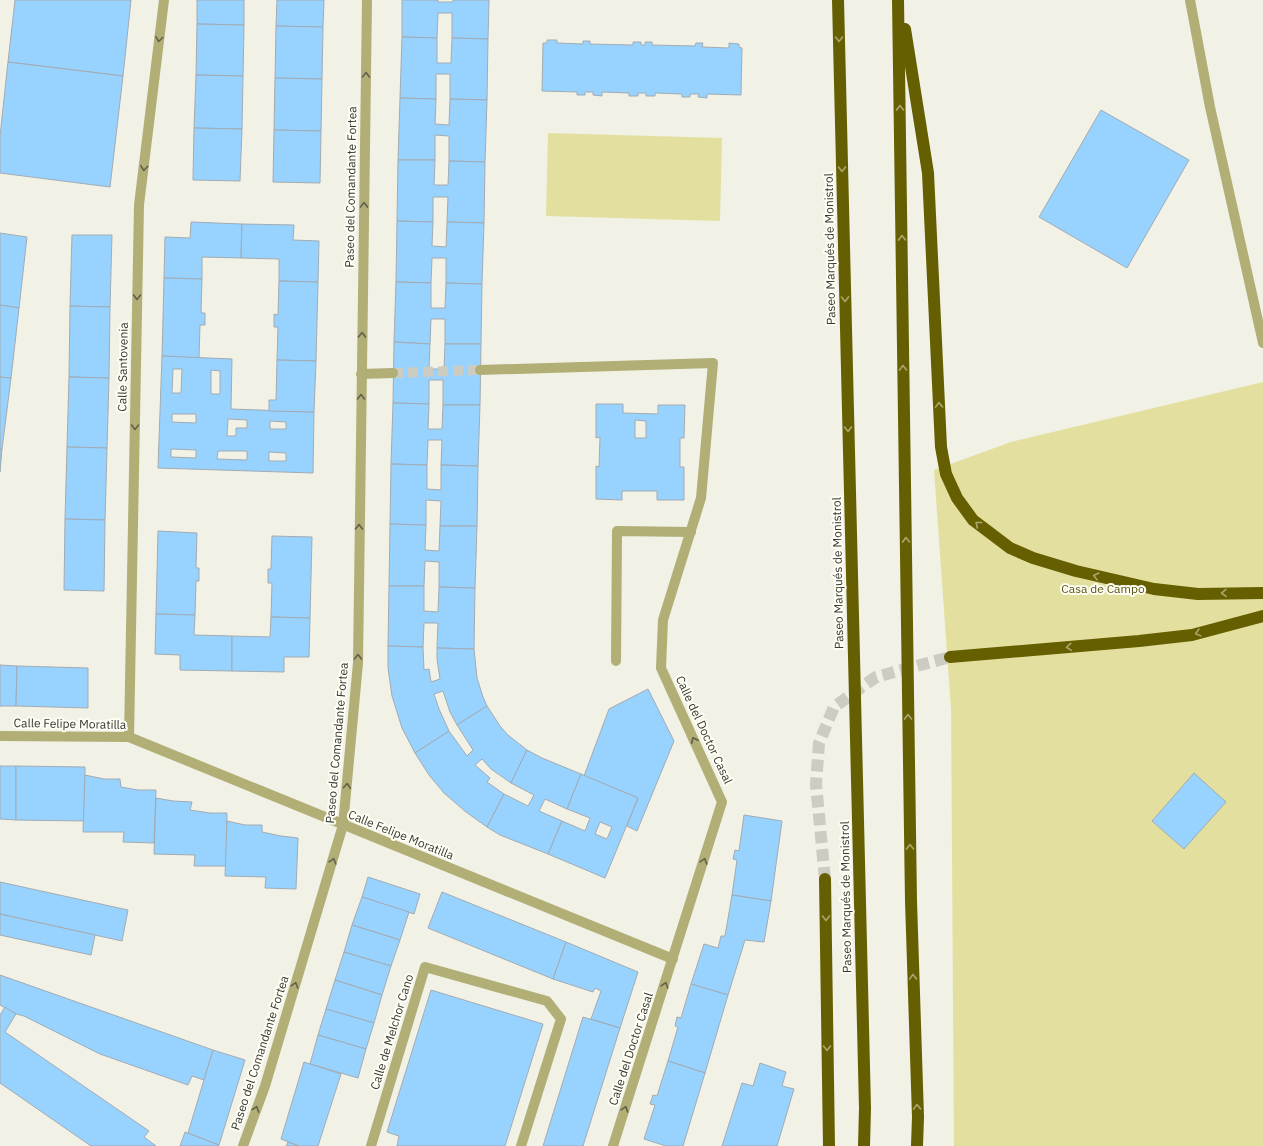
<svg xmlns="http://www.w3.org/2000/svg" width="1263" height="1146" font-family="'IBM Plex Sans',sans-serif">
<rect width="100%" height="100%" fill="#f1f1e6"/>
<g fill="#e3e09f">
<polygon points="548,133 722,138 720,221 546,216"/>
<polygon points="1263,382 1263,1146 954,1146 951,709 934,470 1011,442"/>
</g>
<g fill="#98d2ff" stroke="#a2abb2" fill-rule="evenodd">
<polygon points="15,0 131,0 123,76 8,62"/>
<polygon points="197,0 244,0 244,25 197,24"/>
<polygon points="277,0 324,0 323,27 276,26"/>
<polygon points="402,0 438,0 438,2 453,2 453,0 489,0 488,39 452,38 452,13 438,13 437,38 402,37"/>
<polygon points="197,24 244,25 243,76 196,75"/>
<polygon points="276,26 323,27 322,79 275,78"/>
<polygon points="402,37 437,38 437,63 451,63 452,38 488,39 487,100 450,99 450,74 436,74 436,99 400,98"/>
<polygon points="547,40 557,40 557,43 583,44 583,41 590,41 590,44 633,45 633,42 641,42 641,45 645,45 645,42 652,42 652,45 695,46 696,43 703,43 702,47 729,48 729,43 739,44 739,47 742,48 741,95 707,94 707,98 698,97 699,94 690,94 690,97 682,97 682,94 655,93 655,96 646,96 646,93 638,93 638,96 629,96 629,93 602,92 602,96 593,95 593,92 585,92 585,95 577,95 577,92 542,91 543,43 547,43"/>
<polygon points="8,62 123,76 110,187 0,173 0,136"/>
<polygon points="196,75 243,76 242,129 194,128"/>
<polygon points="275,78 322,79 321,131 274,130"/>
<polygon points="400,98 436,99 435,124 449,125 450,99 487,100 485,162 449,161 449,136 435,135 435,160 398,160"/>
<polygon points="1101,110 1189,160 1127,268 1039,217"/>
<polygon points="194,128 242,129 240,181 193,180"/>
<polygon points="274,130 321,131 320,183 273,182"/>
<polygon points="398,160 435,160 434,185 448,185 449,161 485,162 484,223 447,222 448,197 433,197 433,222 397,221"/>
<polygon points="397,221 433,222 432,246 446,247 447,222 484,223 482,284 446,283 446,258 432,258 431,283 396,282"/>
<polygon points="191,222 242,224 241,258 202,257 202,279 164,278 165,237 190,238"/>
<polygon points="242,224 294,225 293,240 319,241 318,282 279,281 279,259 241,258"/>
<polygon points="0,233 27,237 19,308 0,305"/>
<polygon points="72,235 112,235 110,307 70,306"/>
<polygon points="164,278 202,279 201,313 205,313 205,325 200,325 199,358 162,356"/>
<polygon points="279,281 318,282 316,361 277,360 278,327 274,327 274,314 278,315"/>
<polygon points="396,282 431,283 431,308 445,308 446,283 482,284 481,344 445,344 445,319 431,319 430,344 394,342"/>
<polygon points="0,305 19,308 11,378 0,377"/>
<polygon points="70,306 110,307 109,378 69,377"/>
<polygon points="394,342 430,344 429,369 444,369 445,344 481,344 480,405 443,405 443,380 429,380 429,404 393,403"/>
<path d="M162,356L232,359L231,409L314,412L313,473L158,468ZM173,369H182L181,393H172ZM211,370L220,371V394H211ZM172,414H196V423L172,422ZM228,419L247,420V428H236V436H227ZM270,421L286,422V429H270ZM171,449L196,450V458L171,457ZM218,451H247V460L217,459ZM269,452L286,453V461H269Z"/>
<polygon points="277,360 316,361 314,412 269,411 269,400 276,400"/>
<polygon points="0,377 11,378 2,449 0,449"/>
<polygon points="69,377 109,378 107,448 67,447"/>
<polygon points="393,403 429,404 428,429 442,429 443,405 480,405 478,466 441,465 442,440 428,440 427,465 391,464"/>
<path d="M596,404H623V413L658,414V405H685L684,438H680V467H684V500H657V491H622V500L596,499V466L599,467L600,437L596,438ZM635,420L646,421V438H635Z"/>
<polygon points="67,447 107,448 105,520 65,519"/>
<polygon points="0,449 2,449 0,472"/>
<polygon points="391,464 427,465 427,489 441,490 441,465 478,466 477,526 440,526 441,501 426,500 426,525 390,524"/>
<polygon points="65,519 105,520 104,591 64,590"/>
<polygon points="390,524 426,525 425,550 439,551 440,526 477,526 475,588 439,587 439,562 425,561 424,586 389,586"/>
<polygon points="158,531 197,533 196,568 199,568 199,581 196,581 195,615 156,614"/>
<polygon points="272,536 312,537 310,618 271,617 272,583 268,583 268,569 271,569"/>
<polygon points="389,586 424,586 424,611 438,612 439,587 475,588 474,649 437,648 438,623 424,623 423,647 388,646"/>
<polygon points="156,614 195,615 194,635 232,636 232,671 180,670 180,655 155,654"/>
<polygon points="271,617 310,618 309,657 284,657 284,672 232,671 232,636 270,637"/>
<polygon points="388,646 423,647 424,670 429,669 431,682 440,679 437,659 437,648 474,649 477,678 483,697 487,706 457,725 450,712 443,691 434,694 439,709 449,731 415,753 402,728 392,696 388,668"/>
<polygon points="0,665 17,666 16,706 0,706"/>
<polygon points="17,666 88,668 88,708 16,706"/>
<polygon points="648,689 674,741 637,831 627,826 638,798 584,776 609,709"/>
<polygon points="487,706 500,726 508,735 527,750 511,783 491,769 482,759 475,765 490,778 487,782 504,794 487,827 466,812 444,793 429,775 415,753 449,731 467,756 473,750 457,725"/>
<polygon points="527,750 542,758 581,774 567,809 545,799 539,811 562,821 548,854 500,835 487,827 504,794 528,806 534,795 511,783"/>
<polygon points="0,766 16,766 16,820 0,819"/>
<polygon points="16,766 85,767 84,821 16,820"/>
<polygon points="1194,773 1226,802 1184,849 1152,821"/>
<path d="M581,774L638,798L605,878L548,854L562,821L585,831L590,818L567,809ZM600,822L612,827L607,839L595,834Z"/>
<polygon points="85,775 104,779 120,779 121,787 138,790 156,790 154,843 123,842 124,832 83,832"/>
<polygon points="156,798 173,801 192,802 190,810 210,813 227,813 226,866 194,866 195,855 154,854"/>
<polygon points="744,815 782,821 771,901 732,895 737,860 733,859 735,850 739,851"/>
<polygon points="227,821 245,825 262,825 262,832 281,836 298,838 296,889 265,888 266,877 225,876"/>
<polygon points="368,877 420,894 414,914 362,897"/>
<polygon points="0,882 128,910 122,941 0,914"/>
<polygon points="442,892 566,942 553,979 428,928"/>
<polygon points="732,895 771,901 764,942 745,940 728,995 691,984 704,944 718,948 721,936 725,936"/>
<polygon points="362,897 409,912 400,940 352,925"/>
<polygon points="0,914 95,935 91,955 0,935"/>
<polygon points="352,925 400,940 391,966 344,952"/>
<polygon points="566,942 638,972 620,1028 591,1019 601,991 595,988 593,992 553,979"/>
<polygon points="344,952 391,966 382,995 335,980"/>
<polygon points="0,975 213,1050 204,1080 192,1076 188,1085 100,1054 24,1016 16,1014 0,1005"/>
<polygon points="335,980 382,995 374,1023 326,1009"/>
<polygon points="691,984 728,995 705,1073 668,1061 678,1027 675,1026 677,1017 681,1018"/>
<polygon points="431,990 543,1024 505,1146 397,1146 399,1136 387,1132"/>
<polygon points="5,1007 16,1014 5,1032 149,1131 144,1137 156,1146 91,1146 0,1083 0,1015"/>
<polygon points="326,1009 374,1023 366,1049 318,1035"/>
<polygon points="583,1017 620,1028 583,1146 543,1146"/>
<polygon points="318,1035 366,1049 358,1078 310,1064"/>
<polygon points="213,1050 245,1060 219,1145 188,1133"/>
<polygon points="668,1061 705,1073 683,1146 666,1146 644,1139 655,1105 650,1104 653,1095 657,1096"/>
<polygon points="304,1062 341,1074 318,1146 299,1146 281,1139"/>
<polygon points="760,1063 786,1072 782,1086 794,1089 777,1146 722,1146 742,1083 753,1086"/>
<polygon points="185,1132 219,1145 218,1146 180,1146"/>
<polygon points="288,1142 299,1146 286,1146"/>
</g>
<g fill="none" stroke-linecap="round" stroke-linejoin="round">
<polyline stroke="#ccccc2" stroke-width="10" stroke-dasharray="10 5" stroke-linecap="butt" points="393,373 480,370"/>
<polyline stroke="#ccccc2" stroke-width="12" stroke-dasharray="12 6" stroke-linecap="butt" points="825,879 816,784 819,743 834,707 876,677 950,657"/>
<g stroke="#b1ae76" stroke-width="10">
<polyline points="1190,0 1210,107 1263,343"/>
<polyline points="616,661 617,531 691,532"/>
</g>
<g stroke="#b1ae76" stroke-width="10">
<polyline points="480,370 713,363 701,498 663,620 661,668 722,802 613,1146"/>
<polyline points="361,374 393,373"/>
<polyline points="0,736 129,737 673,959"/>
<polyline points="129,737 139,205 164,0"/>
<polyline points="243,1146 265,1086 343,825 358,663 367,0"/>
<polyline points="371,1146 425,967 547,1001 561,1019 521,1146"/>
</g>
<g stroke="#655f01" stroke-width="12">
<polyline points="838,0 865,1108 864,1146"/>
<polyline points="898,0 911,901 918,1117 917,1146"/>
<polyline points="905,29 928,173 941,447 946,474 957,498 973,520 1010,548 1033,558 1076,571 1154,589 1198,594 1263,593"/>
<polyline points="950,657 1139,641 1192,635 1263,616"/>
<polyline points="825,879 829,1146"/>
</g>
</g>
<defs><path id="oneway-chevron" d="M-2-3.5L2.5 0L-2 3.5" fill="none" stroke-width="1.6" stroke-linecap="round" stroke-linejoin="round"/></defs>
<g stroke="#62614a">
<use href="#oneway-chevron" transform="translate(159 39) rotate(97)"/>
<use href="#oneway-chevron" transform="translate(366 75) rotate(-89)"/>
<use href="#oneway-chevron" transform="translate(144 168) rotate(97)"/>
<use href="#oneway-chevron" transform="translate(364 205) rotate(-89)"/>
<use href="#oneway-chevron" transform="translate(137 297) rotate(91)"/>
<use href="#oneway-chevron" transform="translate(362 335) rotate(-89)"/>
<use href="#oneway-chevron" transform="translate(361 397) rotate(-89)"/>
<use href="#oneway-chevron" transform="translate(135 427) rotate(91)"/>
<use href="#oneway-chevron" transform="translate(359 527) rotate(-89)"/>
<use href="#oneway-chevron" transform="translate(358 657) rotate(-89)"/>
<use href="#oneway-chevron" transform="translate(694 740) rotate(-115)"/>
<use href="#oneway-chevron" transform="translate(347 786) rotate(-85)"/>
<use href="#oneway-chevron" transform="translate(333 861) rotate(-73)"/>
<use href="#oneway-chevron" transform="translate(704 861) rotate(-73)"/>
<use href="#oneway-chevron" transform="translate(295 985) rotate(-73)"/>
<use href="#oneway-chevron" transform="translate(665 985) rotate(-72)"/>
<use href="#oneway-chevron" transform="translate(256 1109) rotate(-70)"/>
<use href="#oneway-chevron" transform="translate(625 1109) rotate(-72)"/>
</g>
<g stroke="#aaa76e">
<use href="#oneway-chevron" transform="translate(839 39) rotate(89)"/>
<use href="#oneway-chevron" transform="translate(900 108) rotate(-91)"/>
<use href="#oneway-chevron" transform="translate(842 169) rotate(89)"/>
<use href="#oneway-chevron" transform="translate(902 238) rotate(-91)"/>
<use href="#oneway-chevron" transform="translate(845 299) rotate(89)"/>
<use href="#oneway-chevron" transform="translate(903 368) rotate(-91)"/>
<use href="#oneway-chevron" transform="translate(939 405) rotate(-92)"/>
<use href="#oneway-chevron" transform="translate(848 429) rotate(89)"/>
<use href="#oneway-chevron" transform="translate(978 524) rotate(-141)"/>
<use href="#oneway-chevron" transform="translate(906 540) rotate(-91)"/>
<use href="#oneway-chevron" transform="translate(1096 576) rotate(-166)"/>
<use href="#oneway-chevron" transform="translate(1224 593) rotate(179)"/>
<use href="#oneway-chevron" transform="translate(1198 633) rotate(165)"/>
<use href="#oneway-chevron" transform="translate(1069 647) rotate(175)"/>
<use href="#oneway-chevron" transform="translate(908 717) rotate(-91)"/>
<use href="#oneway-chevron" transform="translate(910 847) rotate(-91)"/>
<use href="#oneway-chevron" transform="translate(826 918) rotate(89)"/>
<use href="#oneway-chevron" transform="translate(913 977) rotate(-92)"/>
<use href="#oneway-chevron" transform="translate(827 1048) rotate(89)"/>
<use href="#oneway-chevron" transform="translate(917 1107) rotate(-92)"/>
</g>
<g text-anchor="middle" stroke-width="4" stroke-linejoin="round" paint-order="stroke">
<g font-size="12" fill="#373733" stroke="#fffef4">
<text transform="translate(351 187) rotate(-89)" y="4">Paseo del Comandante Fortea</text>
<text transform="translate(830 249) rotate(-91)" y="4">Paseo Marqués de Monistrol</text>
<text transform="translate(123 367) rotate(-89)" y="4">Calle Santovenia</text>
<text transform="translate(838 573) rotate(-91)" y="4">Paseo Marqués de Monistrol</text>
<text transform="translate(70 724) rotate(1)" y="4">Calle Felipe Moratilla</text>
<text transform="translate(704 730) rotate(65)" y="4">Calle del Doctor Casal</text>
<text transform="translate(337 743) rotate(-85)" y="4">Paseo del Comandante Fortea</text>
<text transform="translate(401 835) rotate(22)" y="4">Calle Felipe Moratilla</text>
<text transform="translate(846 897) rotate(-91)" y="4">Paseo Marqués de Monistrol</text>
<text transform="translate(392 1032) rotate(-73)" y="4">Calle de Melchor Cano</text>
<text transform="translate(631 1049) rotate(-72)" y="4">Calle del Doctor Casal</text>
<text transform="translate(260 1053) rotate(-72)" y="4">Paseo del Comandante Fortea</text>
</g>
<g font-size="12" fill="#575312" stroke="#fffef4">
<text x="1103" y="593">Casa de Campo</text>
</g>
</g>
</svg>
